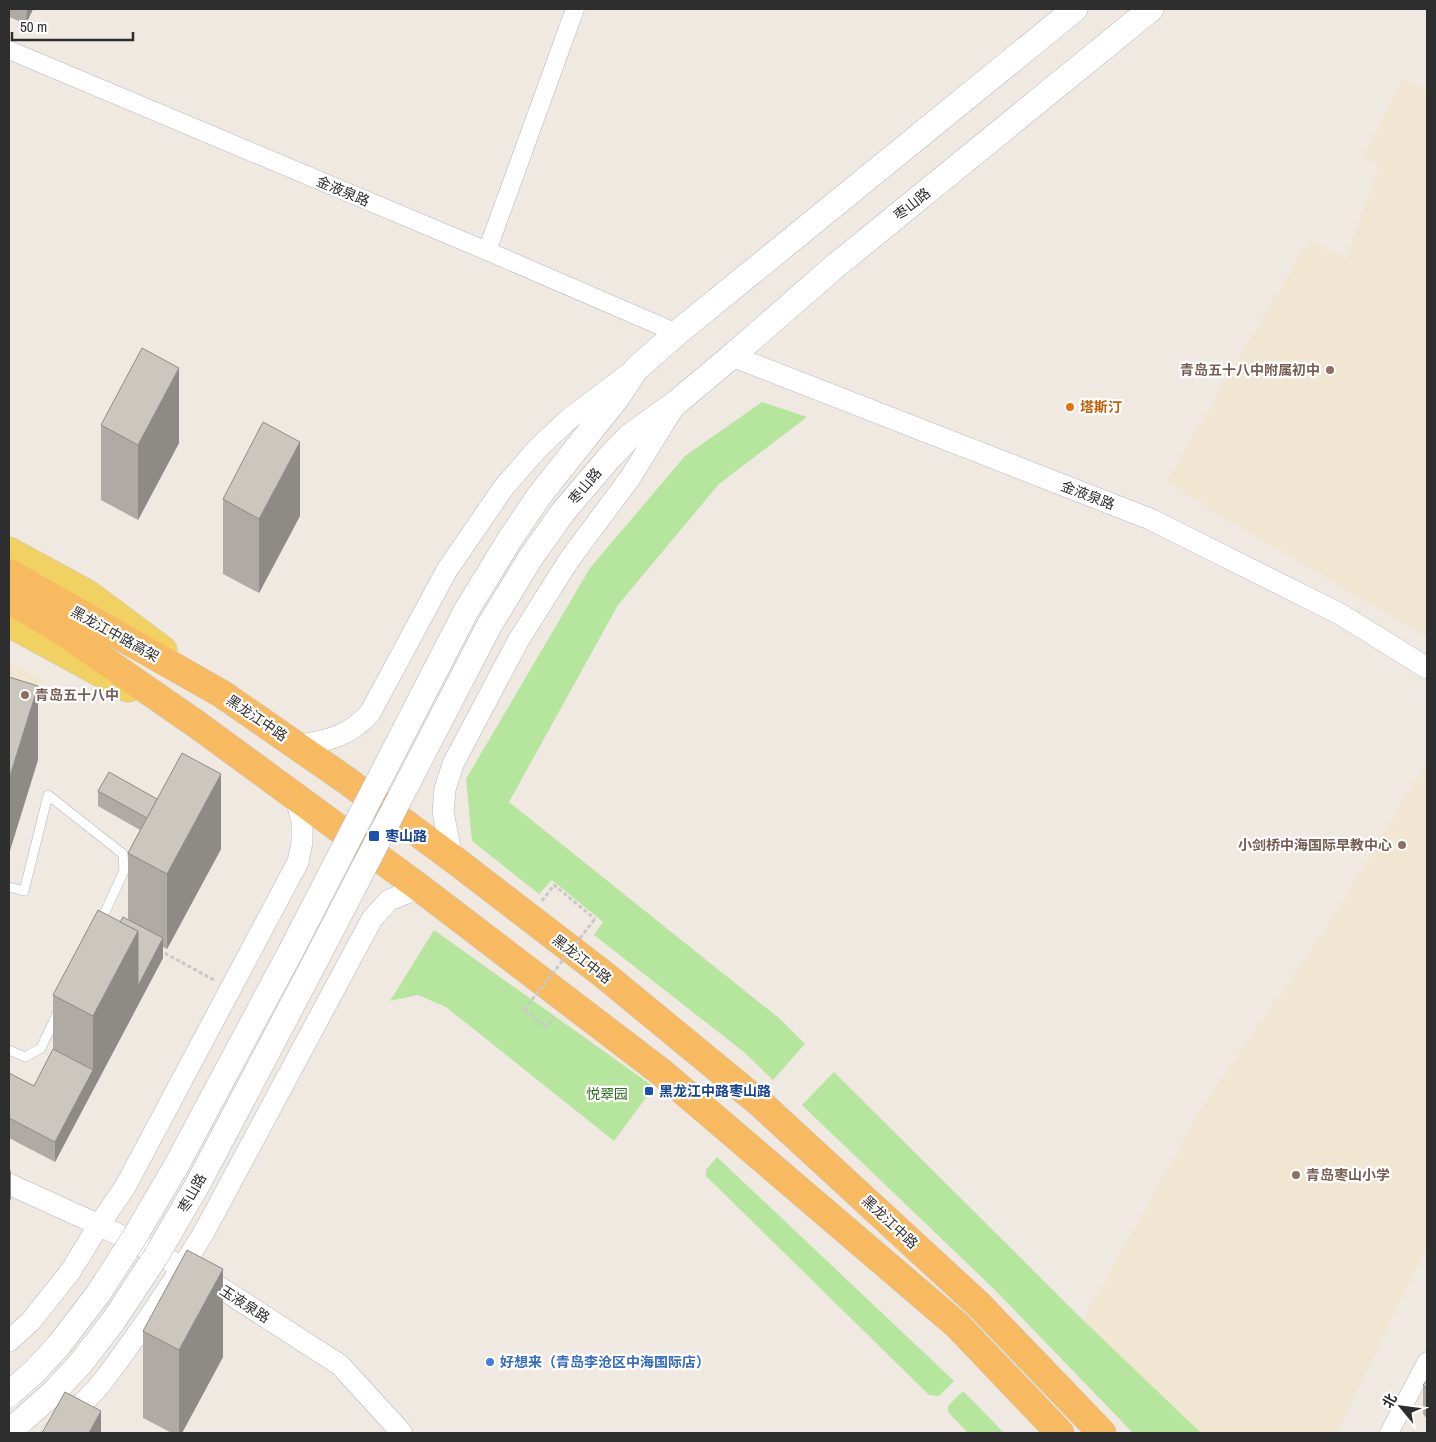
<svg xmlns="http://www.w3.org/2000/svg" width="1436" height="1442" font-family="'Archivo Narrow','Noto Sans SC',sans-serif">
<rect width="100%" height="100%" fill="#efe9e1"/>
<g fill="#f0e6d1">
<polygon points="1404,79 1427,91 1427,637 1218,514 1167,481 1309,240 1346,258 1379,164 1362,157"/>
<polygon points="9,662 45,681 36,709 9,737"/>
<polygon points="1427,761 1427,1248 1337,1431 1331,1433 1201,1433 1083,1320 1206,1101 1326,929"/>
</g>
<g fill="#b6e59e">
<polygon points="762,402 807,417 719,484 618,605 509,802 780,1019 805,1044 773,1080 744,1052 594,935 603,922 552,880 539,894 472,841 466,779 590,568 685,456"/>
<polygon points="434,930 654,1087 614,1141 446,1007 418,995 390,1001"/>
<polygon points="834,1072 1083,1320 1201,1433 1133,1433 995,1290 802,1105"/>
<polygon points="717,1157 954,1381 939,1396 929,1395 706,1176 706,1170"/>
<polygon points="963,1391 1004,1433 968,1433 948,1412 948,1406"/>
</g>
<g fill="none" stroke-linecap="round" stroke-linejoin="round">
<g stroke="#b4b7c1" stroke-width="10">
<g id="service">
<polyline points="9,887 24,891 48,795 123,854 124,871 100,923"/>
<polyline points="9,1050 25,1057 41,1048 58,1012"/>
</g>
</g>
<g stroke="#b4b7c1" stroke-width="19">
<g id="minor">
<polyline points="9,50 487,251 677,333"/>
<polyline points="487,251 575,9"/>
<polyline points="1389,1433 1427,1361"/>
</g>
</g>
<g stroke="#b4b7c1" stroke-width="22">
<g id="tertiary">
<polyline points="732,356 1150,519 1340,614 1427,668"/>
<path d="M297,745C325,742 350,736 370,713L447,570L504,487L538,448L569,419L630,373"/>
<polyline points="452,858 443,812 445,789 453,764 518,641 569,560 630,478 674,407"/>
<polyline points="9,1184 99,1225 171,1261"/>
<polyline points="199,1274 340,1365 402,1433"/>
<polyline points="9,1341 31,1321 70,1272 99,1225 125,1187 298,862 302,842 302,820 294,794"/>
<path d="M52,1433C69,1416 88,1400 103,1381C139,1334 172,1284 203,1234L372,919L389,900L420,888"/>
</g>
</g>
<g stroke="#b4b7c1" stroke-width="26">
<g id="secondary">
<polyline points="584,439 617,398 636,369 677,333 1075,9"/>
<polyline points="608,459 629,437 676,403 732,356 833,268 1151,9"/>
</g>
</g>
<g stroke="#c9c9c9" stroke-width="29">
<g id="primary">
<polyline points="9,551 88,594 163,650"/>
<polyline points="9,623 128,688"/>
</g>
</g>
<g stroke="#c9c9c9" stroke-width="29">
<g id="trunk">
<polyline points="9,573 222,694 346,780 452,858 603,974 761,1104 978,1304 1102,1433"/>
<polyline points="9,600 62,631 199,726 420,888 661,1072 957,1325 1060,1433"/>
</g>
</g>
<g stroke="#c9c9c9" stroke-width="3" stroke-dasharray="4 2.5" stroke-linecap="butt">
<polyline points="542,901 554,885 595,919"/>
<polyline points="159,950 216,981"/>
<polyline points="524,1010 546,1027 554,1017"/>
</g>
<use href="#service" stroke="#fff" stroke-width="9"/>
<use href="#minor" stroke="#fff" stroke-width="18"/>
<use href="#tertiary" stroke="#fff" stroke-width="21"/>
<use href="#secondary" stroke="#fff" stroke-width="25"/>
<use href="#primary" stroke="#f2d163" stroke-width="28"/>
<use href="#trunk" stroke="#f8ba60" stroke-width="28"/>
<g stroke="#b4b7c1" stroke-width="26" stroke-linecap="butt">
<g id="secondary-bridge">
<polyline points="9,1394 34,1372 59,1345 98,1294 134,1238 175,1168 292,949 466,611 510,539 539,496 584,439"/>
<polyline points="9,1432 55,1391 80,1364 114,1320 156,1256 199,1182 317,958 489,626 531,557 563,512 608,459"/>
</g>
</g>
<polyline stroke="#c9c9c9" stroke-width="3" stroke-dasharray="4 2.5" stroke-linecap="butt" points="524,1010 595,919"/>
<use href="#secondary-bridge" stroke="#fff" stroke-width="25"/>
</g>
<g fill="#afaba4">
<polygon points="9,9 33,9 26,24 9,17"/>
<polygon points="101,425 179,443 138,520 101,500"/>
<polygon points="223,499 300,516 259,593 223,574"/>
<polygon points="98,791 221,849 167,949 163,947 163,958 55,1162 9,1138 9,1073 34,1086 53,1049 53,995 120,922 128,920 128,853 140,830 98,806"/>
<polygon points="143,1331 223,1357 182,1433 172,1433 143,1418"/>
<polygon points="1427,1380 1427,1419 1423,1414 1423,1385"/>
</g>
<g fill="#8e8b86">
<polygon points="27,9 33,9 26,24"/>
<polygon points="179,368 179,443 138,520 138,445"/>
<polygon points="300,442 300,516 259,593 259,519"/>
<polygon points="38,686 38,760 9,854 9,779"/>
<polygon points="221,774 221,849 167,949 167,874"/>
<polygon points="138,931 163,938 163,958 55,1162 55,1142 93,1070 93,1016"/>
<polygon points="11,1169 11,1199 9,1203 9,1174"/>
<polygon points="223,1269 223,1357 182,1433 179,1433 179,1350"/>
<polygon points="101,1411 101,1433 89,1433"/>
</g>
<g fill="#cbc7bf" stroke="#8e8b86">
<polygon points="142,348 179,368 138,445 101,425"/>
<polygon points="263,422 300,442 259,519 223,499"/>
<polygon points="9,677 38,686 9,779"/>
<polygon points="182,753 221,774 167,874 128,853"/>
<polygon points="109,772 157,799 147,818 98,791"/>
<polygon points="98,910 138,931 93,1016 53,995"/>
<polygon points="123,917 163,938 138,986 138,931 120,922"/>
<polygon points="53,1049 93,1070 55,1142 9,1118 9,1073 34,1086"/>
<polygon points="187,1250 223,1269 179,1350 143,1331"/>
<polygon points="1427,1380 1427,1389 1423,1385"/>
<polygon points="65,1392 101,1411 89,1433 42,1433"/>
</g>
<g fill="#8d6e63" stroke="#fff" stroke-width="2">
<circle cx="1330" cy="370" r="5"/>
<circle cx="25" cy="695" r="5"/>
<circle cx="1402" cy="845" r="5"/>
<circle cx="1296" cy="1175" r="5"/>
</g>
<circle fill="#e8710a" stroke="#fff" stroke-width="2" cx="1070" cy="407" r="5"/>
<g fill="#1a4fb4" stroke="#fff" stroke-width="2">
<rect x="368" y="830" width="12" height="12" rx="2.5"/>
<rect x="644" y="1086" width="10" height="10" rx="2.5"/>
</g>
<circle fill="#3f7fe0" stroke="#fff" stroke-width="2" cx="490" cy="1362" r="5"/>
<g text-anchor="middle" stroke-width="4.5" stroke-linejoin="round" paint-order="stroke">
<g font-size="14" fill="#2e2e2e" stroke="#fff">
<text transform="translate(343 191) rotate(23)" y="5">金液泉路</text>
<text transform="translate(912 204) rotate(-39)" y="5">枣山路</text>
<text transform="translate(585 486) rotate(-50)" y="5">枣山路</text>
<text transform="translate(1088 495) rotate(21)" y="5">金液泉路</text>
<text transform="translate(115 634) rotate(29)" y="5">黑龙江中路高架</text>
<text transform="translate(257 718) rotate(34)" y="5">黑龙江中路</text>
<text transform="translate(582 959) rotate(38)" y="5">黑龙江中路</text>
<text transform="translate(192 1193) rotate(-61)" y="5">枣山路</text>
<text transform="translate(890 1222) rotate(43)" y="5">黑龙江中路</text>
<text transform="translate(245 1304) rotate(33)" y="5">玉液泉路</text>
</g>
<g font-size="14" font-weight="bold" fill="#785e54" stroke="#fff" text-anchor="end">
<text x="1320" y="375">青岛五十八中附属初中</text>
<text x="35" y="700" text-anchor="start">青岛五十八中</text>
<text x="1392" y="850">小剑桥中海国际早教中心</text>
<text x="1306" y="1180" text-anchor="start">青岛枣山小学</text>
</g>
<g font-size="14" font-weight="bold" fill="#c56008" stroke="#fff" text-anchor="start">
<text x="1080" y="412">塔斯汀</text>
</g>
<g font-size="14" font-weight="bold" fill="#164399" stroke="#fff" text-anchor="start">
<text x="385" y="841">枣山路</text>
<text x="659" y="1096">黑龙江中路枣山路</text>
</g>
<g font-size="14" fill="#2c6e1b" stroke="#fff">
<text x="607" y="1099">悦翠园</text>
</g>
<g font-size="14" font-weight="bold" fill="#366cbe" stroke="#fff" text-anchor="start">
<text x="500" y="1367">好想来（青岛李沧区中海国际店）</text>
</g>
</g>
<rect width="1436" height="1442" fill="none" stroke="#2e2e2e" stroke-width="20"/>
<g transform="translate(1401 1407) rotate(299)" stroke="#ffffff" stroke-width="4" paint-order="stroke">
<path d="M0-4L9 19L0 12L-9 19Z" fill="#2e2e2e"/>
<text y="-8" font-size="14" font-weight="bold" text-anchor="middle" fill="#2e2e2e">北</text>
</g>
<path d="M12 32v8h121v-8" fill="none" stroke="#2e2e2e" stroke-width="2.5"/>
<text x="20" y="32" font-size="15" fill="#2e2e2e" stroke="#ffffff" stroke-width="4" paint-order="stroke">50 m</text>
</svg>
